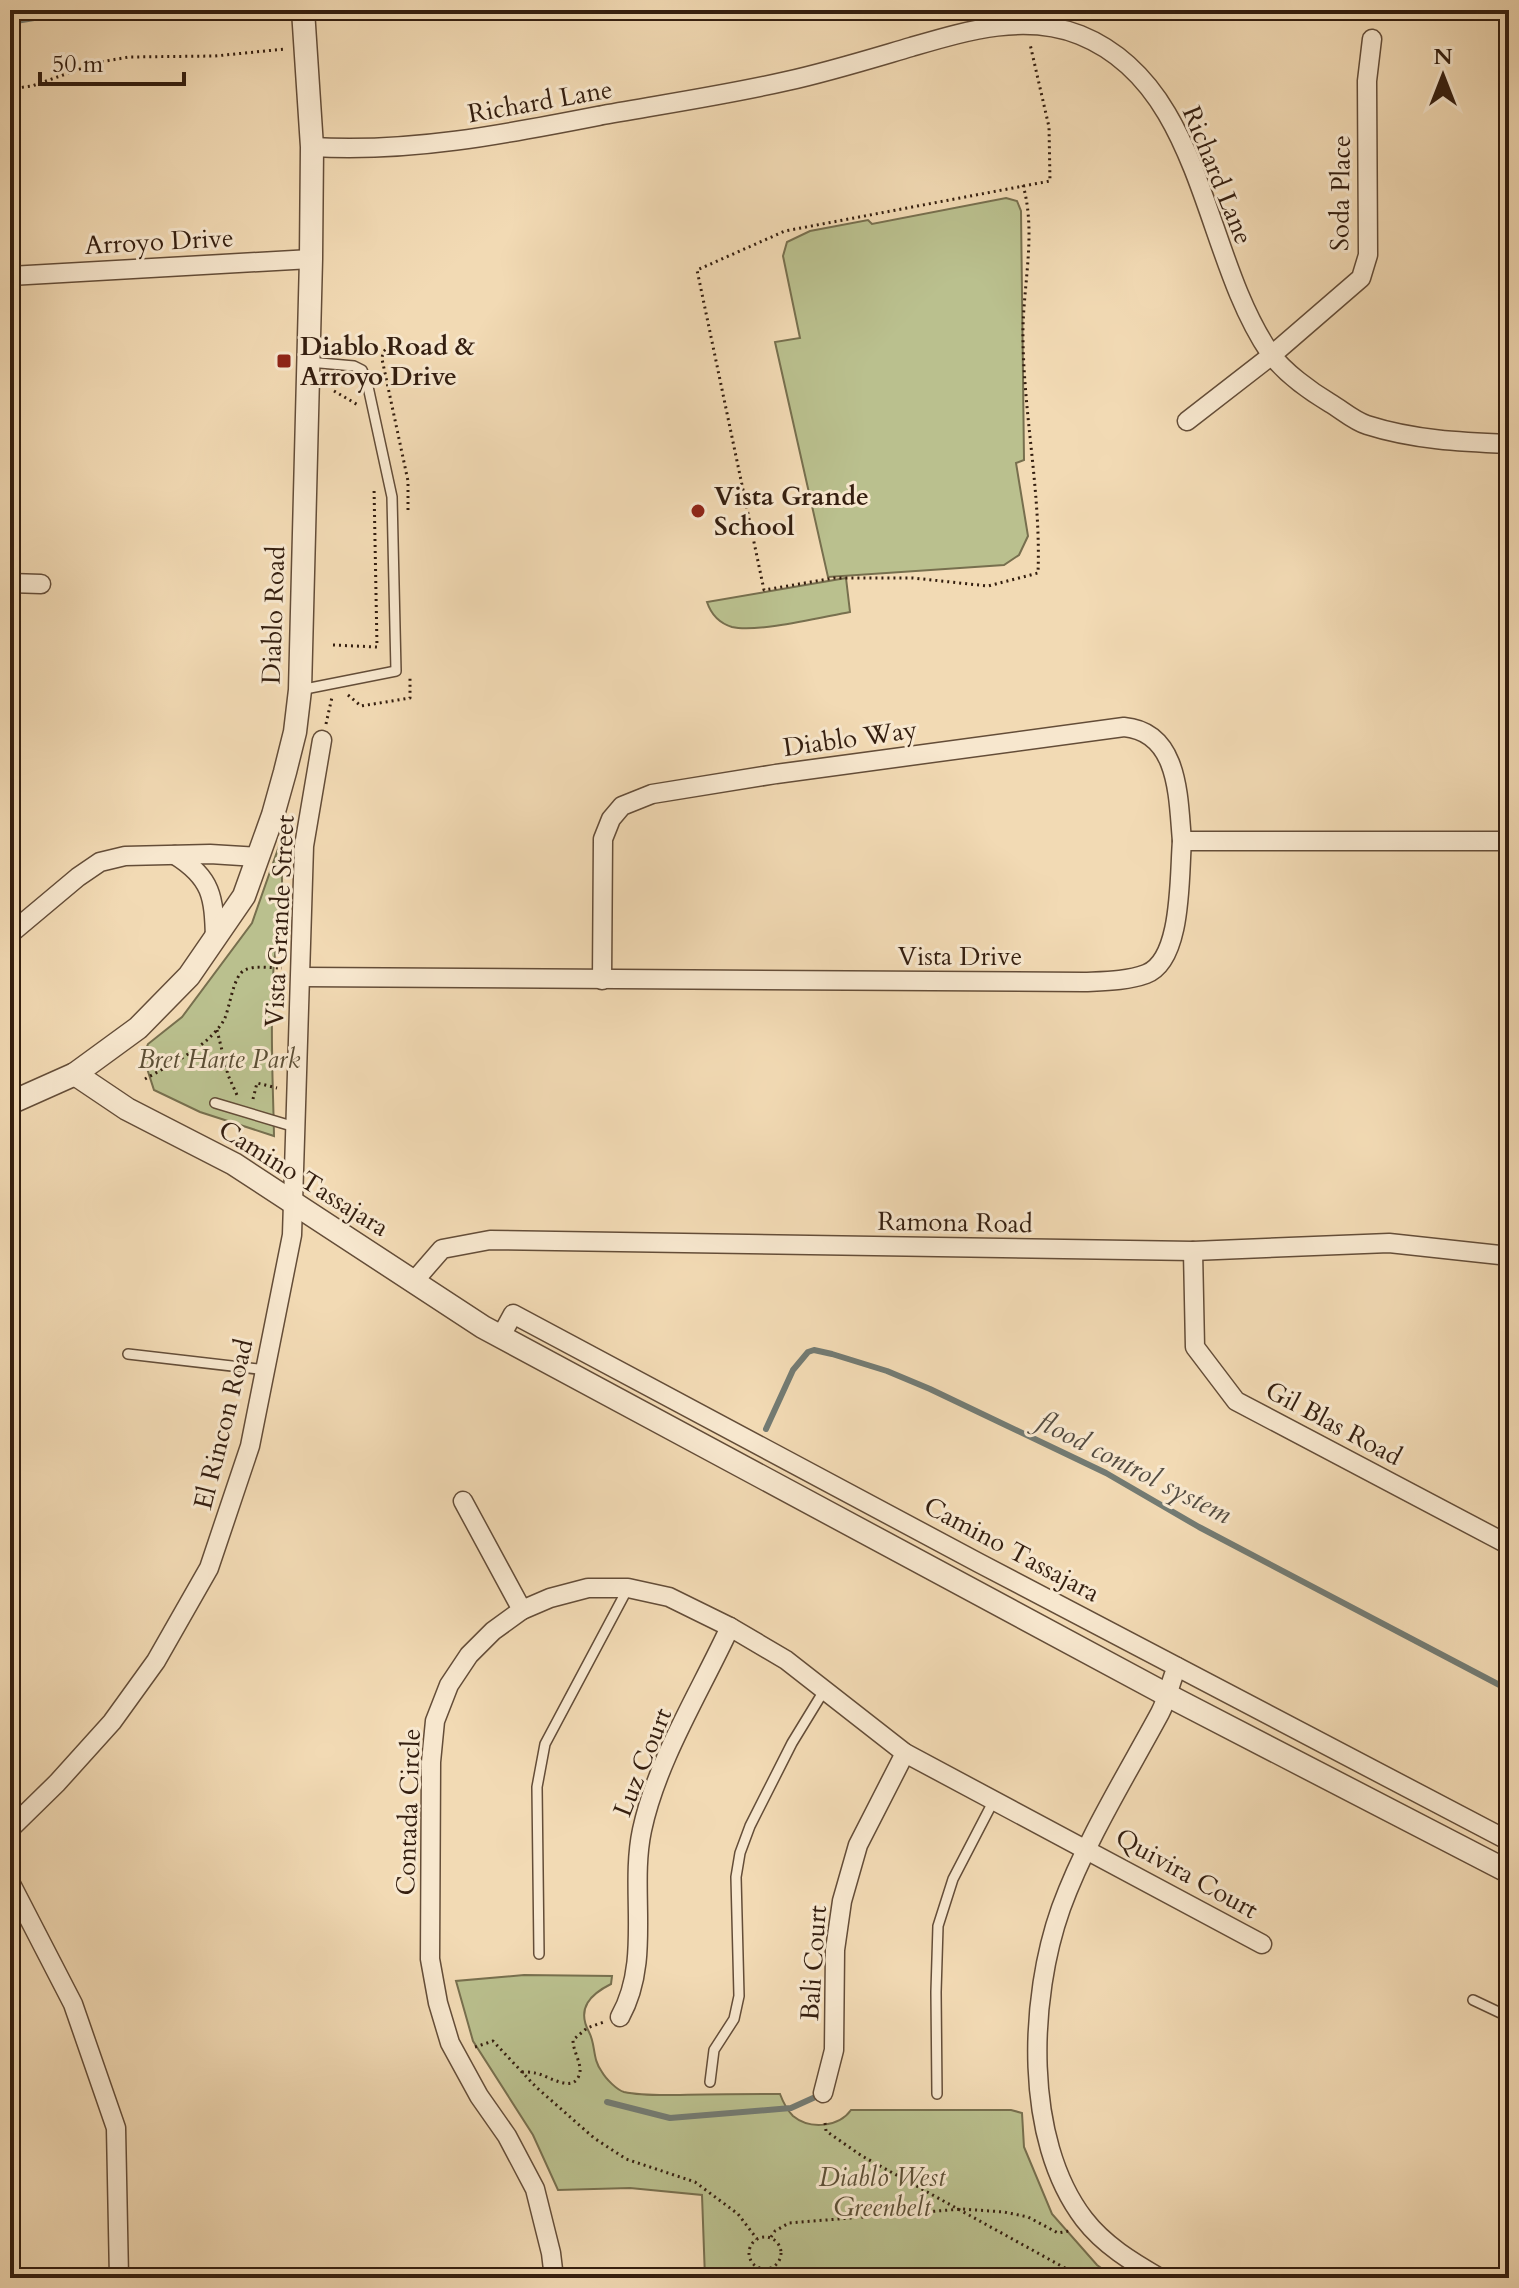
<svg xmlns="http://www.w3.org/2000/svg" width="1519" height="2288" font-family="Cardo,serif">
<rect width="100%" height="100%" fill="#f2dab4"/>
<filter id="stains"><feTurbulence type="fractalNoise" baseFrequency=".0025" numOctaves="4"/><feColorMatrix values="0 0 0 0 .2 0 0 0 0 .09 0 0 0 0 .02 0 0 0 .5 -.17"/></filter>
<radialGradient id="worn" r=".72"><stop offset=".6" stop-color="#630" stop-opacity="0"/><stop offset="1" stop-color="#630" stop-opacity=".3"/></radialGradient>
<g fill="#bac08e" stroke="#776f4e" stroke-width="2">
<polygon points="1006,198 1017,201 1021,211 1024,460 1016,463 1028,536 1019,555 1004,565 828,577 775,342 800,338 783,256 787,242 810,231 868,220 872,224"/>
<path d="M846,578L850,612C822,617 757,633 732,627C719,623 711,614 707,602Z"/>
<path d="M278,849C289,895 275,932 273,977C270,1030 273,1083 274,1136L200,1112L154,1090L143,1056L148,1044L182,1017L252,923Z"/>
<path d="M524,1975L612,1976L611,1984C591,1994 576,2008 589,2032C596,2045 592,2059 602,2072C606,2079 617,2090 624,2092C642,2096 663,2095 680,2095C713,2094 747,2094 780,2094C783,2102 787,2110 793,2116C810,2130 839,2127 851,2110H1011L1022,2113L1024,2147L1052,2214L1097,2265L1115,2278H930L918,2268L885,2278H705L702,2195L630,2188L558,2190L533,2135L473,2041L456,1981Z"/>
</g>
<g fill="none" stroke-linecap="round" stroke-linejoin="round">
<g stroke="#737b73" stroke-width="6">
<polyline points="202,10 261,17 346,10"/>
<polyline points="10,22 82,10"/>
<polyline points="766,1429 793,1370 808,1352 814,1350 832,1354 887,1371 930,1389 1106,1473 1199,1527 1509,1690"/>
<polyline points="607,2102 670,2118 791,2108 822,2094"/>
</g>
<g stroke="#644d38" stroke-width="12">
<g id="service">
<polyline points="300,690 396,671 392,497 367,382 362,370 354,366 309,362"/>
<polyline points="215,1103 295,1127"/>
<polyline points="128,1354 266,1370"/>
<polyline points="539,1954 537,1787 545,1744 628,1588"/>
<polyline points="1473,2000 1509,2017"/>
<polyline points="710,2082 714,2050 734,2019 739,1996 736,1877 740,1853 750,1826 792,1743 825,1689"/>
<polyline points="937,2094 936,1992 938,1926 953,1879 994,1800"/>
</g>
</g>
<g stroke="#644d38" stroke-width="21">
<g id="minor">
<path d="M312,147C411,153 506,134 603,115C664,104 726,95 787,81C828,72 870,59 911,47C966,31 1024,13 1080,35C1204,85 1202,254 1270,353C1284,372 1310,391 1330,403C1342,410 1354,421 1367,425C1414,440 1461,442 1509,444"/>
<polyline points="10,276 311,259"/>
<polyline points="1187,421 1272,355 1361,278 1368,255 1367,81 1372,39"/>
<polyline points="10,583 41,584"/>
<path d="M175,855C212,878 214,897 215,939"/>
<polyline points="10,934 78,877 100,862 125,856 210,854 258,857"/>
<path d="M302,977L1084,982C1105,981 1127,981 1146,974C1183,960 1179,874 1182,841H1509"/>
<path d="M602,980L603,839L611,819L622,806L652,794L776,774L1124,727C1180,732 1178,799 1182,841"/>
<polyline points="1193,1251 1195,1347 1236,1401 1509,1545"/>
<polyline points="415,1280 442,1249 490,1240 1193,1251 1389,1243 1509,1256"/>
<polyline points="501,1336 513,1314 979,1563 1509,1841"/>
<polyline points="463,1501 522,1610"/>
<polyline points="10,1829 57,1783 112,1722 156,1661 209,1568 250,1446 292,1235 304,846 322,740"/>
<polyline points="10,1882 73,2004 116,2128 119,2278"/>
<path d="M620,2017C652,1960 629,1891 642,1830C657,1760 700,1692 730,1627"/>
<polyline points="823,2093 834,2050 835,1950 842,1901 858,1845 905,1753"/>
<polyline points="554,2278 551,2253 535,2189 507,2136 479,2096 450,2043 438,2003 430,1959 431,1762 435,1721 449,1685 469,1655 493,1631 522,1610 550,1598 588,1588 628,1588 669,1597 730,1627 786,1660 905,1753 1262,1944"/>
<path d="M1160,2278C1132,2262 1104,2245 1084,2219C1023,2139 1029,1998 1061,1908C1086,1840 1126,1776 1160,1713C1168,1698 1170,1682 1177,1667"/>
</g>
</g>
<g stroke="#644d38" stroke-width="25">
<g id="tertiary">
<polyline points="75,1074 127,1109 234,1164 483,1327 1169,1696 1509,1872"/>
<polyline points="10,1103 75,1074 138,1028 189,976 244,896 273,815 285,772 295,732 300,690 311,259 312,147 303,10"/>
</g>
</g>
<g stroke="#341e0f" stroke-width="3" stroke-dasharray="2 4" stroke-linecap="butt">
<polyline points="10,89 32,86 100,62 129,57 215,56 285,49"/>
<path d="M1023,185C1037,235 1022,288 1023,339C1024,417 1041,495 1038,573L988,586L913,578H834L764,590L697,270L785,231L1050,181L1049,127L1030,44"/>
<polyline points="390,346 383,352 382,359 408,481 408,512"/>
<polyline points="334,391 358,405"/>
<polyline points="333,645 377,647 374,487"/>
<polyline points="348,695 361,706 410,698 410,675"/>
<polyline points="326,724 332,697"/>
<polyline points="217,1030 228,1075 237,1095"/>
<path d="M145,1079C171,1064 208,1047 224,1020C230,1008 233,975 245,970C255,965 271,968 282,968"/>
<polyline points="253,1099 257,1083 277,1088"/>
<polyline points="475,2047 493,2041 536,2087 594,2138 626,2159 695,2182 738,2214 757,2239"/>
<path d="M522,2072C526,2072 531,2072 535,2073C548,2075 575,2096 580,2072C581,2062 573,2051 573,2040L587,2028L604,2022"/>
<polyline points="825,2123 826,2131 862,2156 1083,2278"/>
<circle cx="765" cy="2253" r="16"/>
<polyline points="771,2237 775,2231 789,2223 962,2209 1004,2212 1028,2217 1058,2233 1069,2231"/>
</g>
<use href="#service" stroke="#f7e7ce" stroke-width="9"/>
<use href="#minor" stroke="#f7e7ce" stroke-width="18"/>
<use href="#tertiary" stroke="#f7e7ce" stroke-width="22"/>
</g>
<g fill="#8f2418" stroke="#f7e7ce" stroke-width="3">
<rect x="276" y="353" width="16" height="16" rx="4"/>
<circle cx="698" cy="511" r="8"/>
</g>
<g text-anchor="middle" stroke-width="6" stroke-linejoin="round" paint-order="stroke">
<g font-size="26" fill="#341e0f" stroke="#f7e7ce">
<text transform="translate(540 101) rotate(-10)" y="9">Richard Lane</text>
<text transform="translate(1218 175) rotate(68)" y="9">Richard Lane</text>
<text transform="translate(1340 193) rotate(-89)" y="9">Soda Place</text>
<text transform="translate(159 241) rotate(-3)" y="9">Arroyo Drive</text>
<text transform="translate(273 615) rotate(-88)" y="9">Diablo Road</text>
<text transform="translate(850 738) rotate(-8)" y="9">Diablo Way</text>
<text transform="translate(279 921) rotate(-87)" y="9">Vista Grande Street</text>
<text x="960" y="965">Vista Drive</text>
<text transform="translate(304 1178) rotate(32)" y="9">Camino Tassajara</text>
<text transform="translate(955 1222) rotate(1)" y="9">Ramona Road</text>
<text transform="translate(1334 1423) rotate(28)" y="9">Gil Blas Road</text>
<text transform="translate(223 1424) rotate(-76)" y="9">El Rincon Road</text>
<text transform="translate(1012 1549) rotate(28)" y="9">Camino Tassajara</text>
<text transform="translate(642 1762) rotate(-68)" y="9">Luz Court</text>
<text transform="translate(408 1812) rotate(-88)" y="9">Contada Circle</text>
<text transform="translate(1187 1873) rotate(29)" y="9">Quivira Court</text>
<text transform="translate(813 1963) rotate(-86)" y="9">Bali Court</text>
</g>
<g font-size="26" font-weight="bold" fill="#341e0f" stroke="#f7e7ce" text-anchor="start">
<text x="300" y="355">Diablo Road &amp;<tspan x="300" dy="30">Arroyo Drive</tspan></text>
<text x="714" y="505">Vista Grande<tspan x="714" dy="30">School</tspan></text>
</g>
<g font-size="26" font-style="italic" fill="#5c4f35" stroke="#f7e7ce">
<text x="219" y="1068">Bret Harte Park</text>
<text x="882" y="2186">Diablo West<tspan x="882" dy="30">Greenbelt</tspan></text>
</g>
<g font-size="28" font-style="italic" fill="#544c41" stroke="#f7e7ce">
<text transform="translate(1135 1467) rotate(27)" y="10">flood control system</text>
</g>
</g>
<rect width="1519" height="2288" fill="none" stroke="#f2dab4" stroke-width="40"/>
<rect x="12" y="12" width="1495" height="2264" fill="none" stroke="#341e0f" stroke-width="4"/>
<rect x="20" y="20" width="1479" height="2248" fill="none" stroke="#341e0f" stroke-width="2"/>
<g transform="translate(1443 76)" stroke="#f7e7ce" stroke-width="6" paint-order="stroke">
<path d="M0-6L14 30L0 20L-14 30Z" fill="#341e0f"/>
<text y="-12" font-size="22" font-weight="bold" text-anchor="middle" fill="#341e0f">N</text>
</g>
<path d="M40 72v12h144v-12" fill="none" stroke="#341e0f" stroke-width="4"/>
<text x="52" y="72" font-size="24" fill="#341e0f" stroke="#f7e7ce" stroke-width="6" paint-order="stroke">50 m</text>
<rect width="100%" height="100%" filter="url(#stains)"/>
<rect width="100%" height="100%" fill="url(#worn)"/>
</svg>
